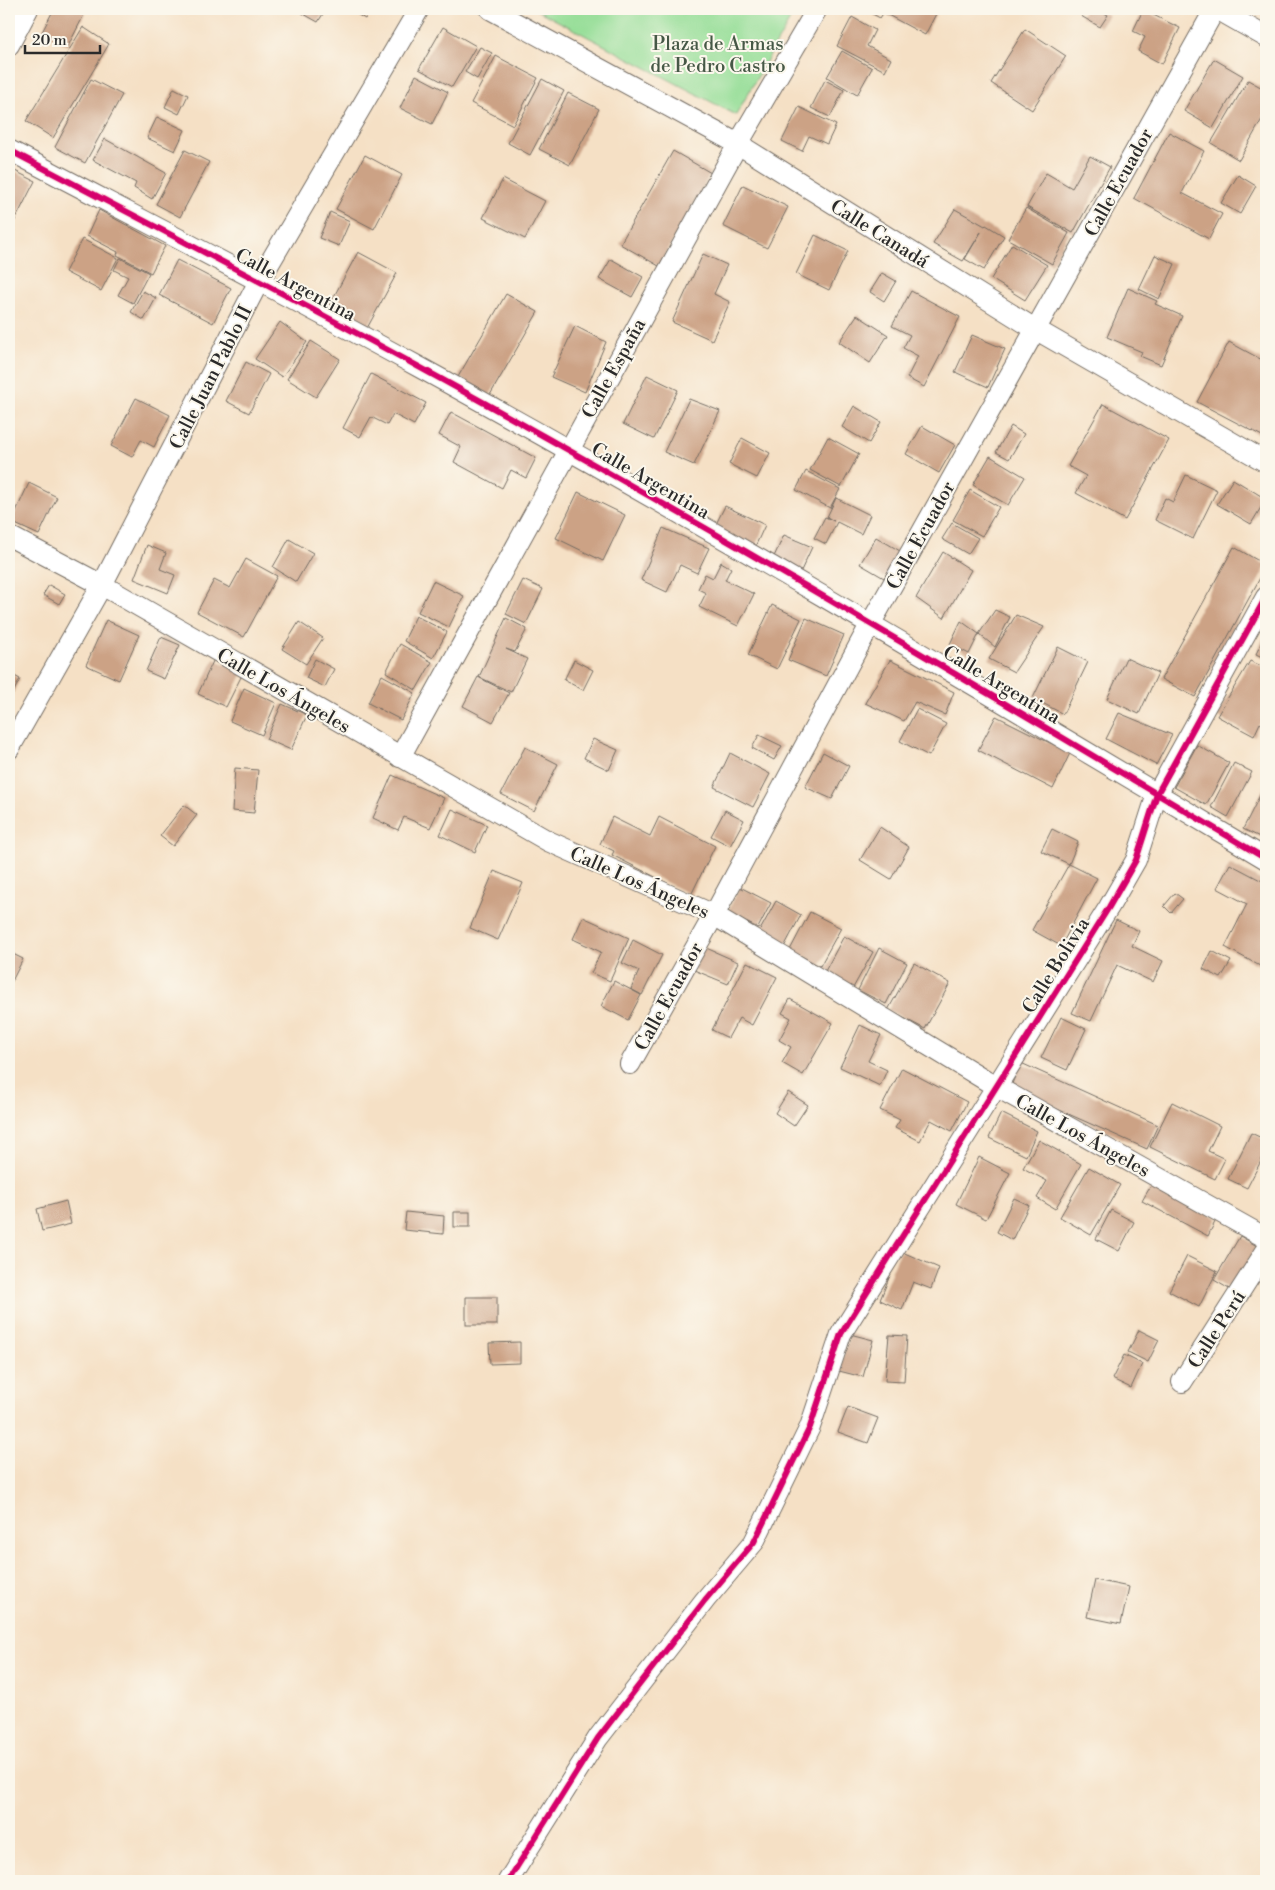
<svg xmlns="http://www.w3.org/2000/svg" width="1275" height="1890" font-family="'Libre Bodoni',serif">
<rect width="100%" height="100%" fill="#fbf7ec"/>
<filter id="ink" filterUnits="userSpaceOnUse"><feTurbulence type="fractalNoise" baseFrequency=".02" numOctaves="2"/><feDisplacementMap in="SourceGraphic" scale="10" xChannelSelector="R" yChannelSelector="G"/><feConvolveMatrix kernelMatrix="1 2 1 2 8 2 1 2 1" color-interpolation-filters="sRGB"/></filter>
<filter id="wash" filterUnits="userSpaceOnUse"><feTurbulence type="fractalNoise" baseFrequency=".0096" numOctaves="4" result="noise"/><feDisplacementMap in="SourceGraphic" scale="20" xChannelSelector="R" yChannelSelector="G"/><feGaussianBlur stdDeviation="1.12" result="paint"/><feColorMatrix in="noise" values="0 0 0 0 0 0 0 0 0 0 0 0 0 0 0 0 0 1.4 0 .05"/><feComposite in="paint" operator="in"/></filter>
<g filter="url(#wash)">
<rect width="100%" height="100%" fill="#f5e0c5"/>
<polygon fill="#96de98" stroke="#608462" points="535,9 796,9 736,115"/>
<g id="blocks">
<g fill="#cca285">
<polygon points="54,9 87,9 68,46 42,32"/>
<polygon points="304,9 326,9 318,22 302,13"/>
<polygon points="348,9 371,9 365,19"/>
<polygon points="863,9 886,9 880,18"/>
<polygon points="889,9 937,9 938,10 925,35 886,14"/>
<polygon points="1085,9 1097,9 1108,15 1100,27 1081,16"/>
<polygon points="1143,10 1180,28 1162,64 1138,51 1145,37 1133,31"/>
<polygon points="852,17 875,30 867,46 891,59 885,71 837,46"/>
<polygon points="83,27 109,44 53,138 26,121"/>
<polygon points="443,27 476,46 452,87 419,69"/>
<polygon points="1025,29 1066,56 1032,110 991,83"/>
<polygon points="480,47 492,53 477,79 465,72"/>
<polygon points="842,51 872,68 857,95 827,77"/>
<polygon points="496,56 538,78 513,125 471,103"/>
<polygon points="1214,59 1243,76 1213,128 1184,111"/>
<polygon points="416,75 448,92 432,124 400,108"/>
<polygon points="91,79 122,95 85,163 55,147"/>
<polygon points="542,79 564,91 530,155 508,143"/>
<polygon points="825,80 844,90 830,117 811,108"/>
<polygon points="1248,80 1266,90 1266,112 1239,160 1211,143"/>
<polygon points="174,88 188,95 179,114 165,107"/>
<polygon points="568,93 599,109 570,165 539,149"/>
<polygon points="799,107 836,125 827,144 809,136 802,151 782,141"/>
<polygon points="157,117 185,130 175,151 147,138"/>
<polygon points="1169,132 1204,151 1182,193 1222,214 1209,239 1134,198"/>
<polygon points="105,139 166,173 152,199 134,188 136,183 93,160"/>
<polygon points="185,150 209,162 180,217 156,204"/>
<polygon points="673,151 711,173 659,266 620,244"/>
<polygon points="365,155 402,175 374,229 336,209"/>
<polygon points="1090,156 1110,167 1073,233 1027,207 1046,173 1072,188"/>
<polygon points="9,168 35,181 9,232"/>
<polygon points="1238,175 1256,186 1240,214 1221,203"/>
<polygon points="503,179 545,201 525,239 483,218"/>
<polygon points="743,185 788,207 767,248 723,226"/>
<polygon points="1026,208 1069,233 1052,264 1008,239"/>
<polygon points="955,209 985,226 986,225 1004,236 984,270 965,259 981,232 963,261 933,244"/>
<polygon points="99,210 165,246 151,273 117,255 118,252 87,236"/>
<polygon points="330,212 350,221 339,246 319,238"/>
<polygon points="815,235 848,251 829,290 796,274"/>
<polygon points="82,239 118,258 101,291 65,272"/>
<polygon points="1012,244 1047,265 1025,300 991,279"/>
<polygon points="358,252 397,273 365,332 326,311"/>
<polygon points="703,254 727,265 714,294 730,302 712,340 672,322"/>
<polygon points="1155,255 1175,264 1159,299 1139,289"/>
<polygon points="120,258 149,273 133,303 118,295 128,277 114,270"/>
<polygon points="611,259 643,277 632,297 599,279"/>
<polygon points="177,260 231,288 213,323 159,295"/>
<polygon points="882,273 896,281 884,301 870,292"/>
<polygon points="1128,288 1157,301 1155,304 1182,316 1161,365 1140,356 1142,352 1107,337"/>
<polygon points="143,291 156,298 144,320 131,312"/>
<polygon points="911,291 960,317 924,387 907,378 918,356 903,348 910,335 892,326"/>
<polygon points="506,294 538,312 490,395 458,377"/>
<polygon points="857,315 888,335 870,363 839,342"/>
<polygon points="280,322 307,342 282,377 255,359"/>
<polygon points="575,326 606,342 585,392 551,377"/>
<polygon points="972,335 1005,349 988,387 955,372"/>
<polygon points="311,341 340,359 316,397 287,379"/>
<polygon points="1229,342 1266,362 1266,438 1197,402"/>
<polygon points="246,362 269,374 249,413 226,401"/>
<polygon points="371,374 426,403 414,425 393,414 387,425 371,417 360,437 343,428"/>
<polygon points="647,375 678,390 654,439 623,424"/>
<polygon points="136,398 170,415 154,447 141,440 132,457 111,446"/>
<polygon points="689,399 720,411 694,465 664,452"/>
<polygon points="1103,404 1169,440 1125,520 1076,493 1086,476 1068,466"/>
<polygon points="854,406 881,422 869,443 842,427"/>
<polygon points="451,412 536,458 526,478 511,470 502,488 454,462 461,447 439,435"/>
<polygon points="922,426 955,445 939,473 906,454"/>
<polygon points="1011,426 1024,434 1009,459 996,452"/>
<polygon points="828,437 859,454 841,487 810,470"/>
<polygon points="742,438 770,453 757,478 729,464"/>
<polygon points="990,456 1025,477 1008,505 973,485"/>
<polygon points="806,471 840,489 830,508 796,490"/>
<polygon points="1186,475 1217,490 1193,539 1155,520 1165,498 1173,502"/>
<polygon points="1233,479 1266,499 1251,524 1217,504"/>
<polygon points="29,483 57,497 39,535 11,522"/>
<polygon points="970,490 999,507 982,536 953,520"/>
<polygon points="578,492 625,515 603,561 556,538"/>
<polygon points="836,498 870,515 861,534 837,522 826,544 814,538 825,517 834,521 827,517"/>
<polygon points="725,506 765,525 754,549 713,530"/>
<polygon points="952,523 978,538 968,554 942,539"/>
<polygon points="663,528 709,548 697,573 680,565 667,592 641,580"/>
<polygon points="784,535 812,547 800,573 772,561"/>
<polygon points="876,537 900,551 884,578 860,564"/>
<polygon points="289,539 313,553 296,582 273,567"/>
<polygon points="147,545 166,553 160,569 175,575 168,593 134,579"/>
<polygon points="1234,547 1266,565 1266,567 1195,697 1161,679"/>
<polygon points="943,552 971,570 944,618 916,598"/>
<polygon points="246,559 277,576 244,637 197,612 214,580 230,588"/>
<polygon points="721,562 731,568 725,580 754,594 738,626 699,607 706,593 698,589 705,574 713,578"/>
<polygon points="523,580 543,589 526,624 506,614"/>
<polygon points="433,581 464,596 449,627 418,612"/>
<polygon points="49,585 65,594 59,604 43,595"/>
<polygon points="772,605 801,619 777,669 748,655"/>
<polygon points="995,610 1010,617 995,647 979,634"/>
<polygon points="1016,615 1044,627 1014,672 989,659"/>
<polygon points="416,616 447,632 433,658 404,641"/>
<polygon points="506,618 527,629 515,652 506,649 527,659 511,692 479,677"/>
<polygon points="806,618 844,635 826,676 788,660"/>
<polygon points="106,620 139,635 119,680 86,665"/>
<polygon points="961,621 979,634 969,654 950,644"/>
<polygon points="299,622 323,638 306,664 282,649"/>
<polygon points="1266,633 1266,659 1256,654"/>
<polygon points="161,637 180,645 164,679 146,671"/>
<polygon points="400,644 432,662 416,690 386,672"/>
<polygon points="1058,647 1088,662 1063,714 1033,698"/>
<polygon points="1126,658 1158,673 1139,714 1107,699"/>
<polygon points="214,659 243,673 226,707 198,694"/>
<polygon points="315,659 334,669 325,687 306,678"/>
<polygon points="574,660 593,670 583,690 564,680"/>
<polygon points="890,660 954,692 945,715 915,702 904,721 865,703"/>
<polygon points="1250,661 1266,668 1266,727 1260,723 1254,736 1217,716"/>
<polygon points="9,673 20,679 9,701"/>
<polygon points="382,675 415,693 401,720 368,703"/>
<polygon points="478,677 509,693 493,722 463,706"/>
<polygon points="244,688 276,703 262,735 230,721"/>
<polygon points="282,704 307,715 291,750 266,739"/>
<polygon points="917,709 946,724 929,756 900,741"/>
<polygon points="1119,713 1172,735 1156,765 1106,739"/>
<polygon points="996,716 1070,753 1053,789 978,750"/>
<polygon points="759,735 782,746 774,760 752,748"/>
<polygon points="593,739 618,750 609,770 584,758"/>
<polygon points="1197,745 1229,763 1206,805 1174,787"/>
<polygon points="525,747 558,764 534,811 501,794"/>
<polygon points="823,752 849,766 832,799 805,787"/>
<polygon points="730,753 770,774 753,807 714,787"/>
<polygon points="1234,763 1252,772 1228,817 1211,807"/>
<polygon points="235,768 258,770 254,813 232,811"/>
<polygon points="392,775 444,798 430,828 404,817 398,830 373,818"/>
<polygon points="1266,783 1266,840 1243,829"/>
<polygon points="184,805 197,815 173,846 160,836"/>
<polygon points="452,809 487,825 475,852 440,835"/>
<polygon points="725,810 744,820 730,846 711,836"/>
<polygon points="612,817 650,836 659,817 715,846 691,895 612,855 614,851 600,844"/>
<polygon points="880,827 909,847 891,879 860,860"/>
<polygon points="1052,829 1078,842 1069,864 1041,851"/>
<polygon points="1069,864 1097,878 1061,946 1032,930"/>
<polygon points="1230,864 1266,883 1266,955 1260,966 1225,947 1247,904 1217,888"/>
<polygon points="494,871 523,883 498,940 470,928"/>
<polygon points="740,887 771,903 758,928 727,913"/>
<polygon points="1175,893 1183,899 1171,913 1164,906"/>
<polygon points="776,901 801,915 784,947 758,934"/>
<polygon points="810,912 841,928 820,966 790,950"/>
<polygon points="583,917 629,938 610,981 591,973 601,952 573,939"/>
<polygon points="1116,920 1139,931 1132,946 1163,961 1153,982 1117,965 1091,1021 1072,1013"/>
<polygon points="844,936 873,952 853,988 824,973"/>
<polygon points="633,940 662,955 642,995 631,989 639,971 622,963"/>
<polygon points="704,947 738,962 728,984 694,970"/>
<polygon points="879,948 907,963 886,1004 858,990"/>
<polygon points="1212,951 1231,961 1221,978 1203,969"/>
<polygon points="9,952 23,959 9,987"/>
<polygon points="747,962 777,977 752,1025 739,1018 728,1038 712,1030"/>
<polygon points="914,963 950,983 925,1029 888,1010"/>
<polygon points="614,981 641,995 628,1020 601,1006"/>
<polygon points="790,999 833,1023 803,1075 782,1063 791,1047 779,1040 791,1018 782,1013"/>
<polygon points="1061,1017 1086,1029 1067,1070 1041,1058"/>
<polygon points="860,1025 881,1035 868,1061 887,1070 880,1086 840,1067"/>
<polygon points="1021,1063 1158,1125 1147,1149 1010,1088"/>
<polygon points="902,1068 967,1102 952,1131 931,1120 920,1141 895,1128 900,1120 880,1110"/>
<polygon points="788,1092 808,1105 794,1126 775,1113"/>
<polygon points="1172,1102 1220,1126 1208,1151 1225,1159 1215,1179 1150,1147"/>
<polygon points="1001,1113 1037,1131 1026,1156 989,1138"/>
<polygon points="1251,1133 1266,1140 1266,1161 1262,1159 1247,1188 1228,1179"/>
<polygon points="1039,1140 1081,1164 1055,1209 1037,1198 1047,1181 1023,1168"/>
<polygon points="979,1157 1010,1173 986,1219 956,1204"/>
<polygon points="1089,1167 1120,1185 1091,1235 1060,1217"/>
<polygon points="1152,1184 1217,1218 1208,1236 1142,1201"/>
<polygon points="1014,1198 1029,1205 1012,1240 997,1232"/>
<polygon points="66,1201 71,1224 42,1231 37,1209"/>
<polygon points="1111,1210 1134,1222 1119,1251 1096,1239"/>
<polygon points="406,1212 444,1216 443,1234 404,1230"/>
<rect x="454" y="1212" width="16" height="15"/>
<polygon points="1240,1236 1262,1249 1236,1293 1214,1280"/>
<polygon points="900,1251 939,1268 931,1289 913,1282 902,1310 880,1300"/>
<polygon points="1187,1256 1217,1271 1199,1307 1169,1291"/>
<rect x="466" y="1297" width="31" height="28"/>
<polygon points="1139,1330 1159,1340 1148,1362 1128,1352"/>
<polygon points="850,1334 873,1340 863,1377 839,1371"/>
<polygon points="889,1335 907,1336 904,1382 885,1381"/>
<polygon points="520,1342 520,1363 490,1364 489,1343"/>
<polygon points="1124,1355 1142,1364 1131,1388 1112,1379"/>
<polygon points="848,1407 878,1418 868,1443 838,1432"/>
<polygon points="1095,1580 1129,1587 1121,1624 1087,1617"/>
</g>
</g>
</g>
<g filter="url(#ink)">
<use href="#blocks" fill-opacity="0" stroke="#726a61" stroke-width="1"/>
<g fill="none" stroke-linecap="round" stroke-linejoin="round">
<g stroke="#726a61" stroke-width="22">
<g id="street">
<polyline points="490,9 738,144 1035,329 1266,462"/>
<polyline points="1217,9 1266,37"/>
<polyline points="9,45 28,9"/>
<path d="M9,150C146,222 284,293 419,367C706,524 986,692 1266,859"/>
<polyline points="9,536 102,585 548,841 714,915 997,1087 1266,1238"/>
<polyline points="9,749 102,585 259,281 419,9"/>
<polyline points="400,757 738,144 817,9"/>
<polyline points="630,1064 714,915 871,623 1215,9"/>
<polyline points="1182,1382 1266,1251"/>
<polyline points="508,1881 598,1738 705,1600 754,1542 810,1427 841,1334 1109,907 1136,860 1157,794 1266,597"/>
</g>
</g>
<use href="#street" stroke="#fff" stroke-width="20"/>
<g stroke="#fbf7ec" stroke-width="9">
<g id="cycleway">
<path d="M9,150C146,222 284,293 419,367C706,524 986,692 1266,859"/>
<polyline points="508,1881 598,1738 705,1600 754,1542 810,1427 841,1334 1109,907 1136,860 1157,794 1266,597"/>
</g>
</g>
<use href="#cycleway" stroke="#d6006c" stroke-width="6"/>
</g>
</g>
<g text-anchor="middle" stroke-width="4" stroke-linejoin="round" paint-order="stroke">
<g font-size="19" fill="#465846" stroke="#fbf7ec">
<text x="718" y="50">Plaza de Armas<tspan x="718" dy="22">de Pedro Castro</tspan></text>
</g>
<g font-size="19" fill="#2b2b2b" stroke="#fbf7ec">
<text transform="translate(1118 182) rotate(-61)" y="7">Calle Ecuador</text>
<text transform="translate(880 233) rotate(32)" y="7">Calle Canadá</text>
<text transform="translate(296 284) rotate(28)" y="7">Calle Argentina</text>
<text transform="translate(613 368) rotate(-61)" y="7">Calle España</text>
<text transform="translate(210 377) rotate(-63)" y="7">Calle Juan Pablo II</text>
<text transform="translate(651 480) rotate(30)" y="7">Calle Argentina</text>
<text transform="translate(920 535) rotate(-61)" y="7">Calle Ecuador</text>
<text transform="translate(1002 684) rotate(31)" y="7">Calle Argentina</text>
<text transform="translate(284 690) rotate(30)" y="7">Calle Los Ángeles</text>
<text transform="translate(640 882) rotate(24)" y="7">Calle Los Ángeles</text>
<text transform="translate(1055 965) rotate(-58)" y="7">Calle Bolivia</text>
<text transform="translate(668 996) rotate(-61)" y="7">Calle Ecuador</text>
<text transform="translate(1083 1135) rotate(29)" y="7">Calle Los Ángeles</text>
<text transform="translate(1216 1329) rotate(-57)" y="7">Calle Perú</text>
</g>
</g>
<rect width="1275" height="1890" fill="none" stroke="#fbf7ec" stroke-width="30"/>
<path d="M25 45v8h75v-8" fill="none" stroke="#2b2b2b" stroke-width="2.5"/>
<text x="32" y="45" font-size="15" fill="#2b2b2b" stroke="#fbf7ec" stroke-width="4" paint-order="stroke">20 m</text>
</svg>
